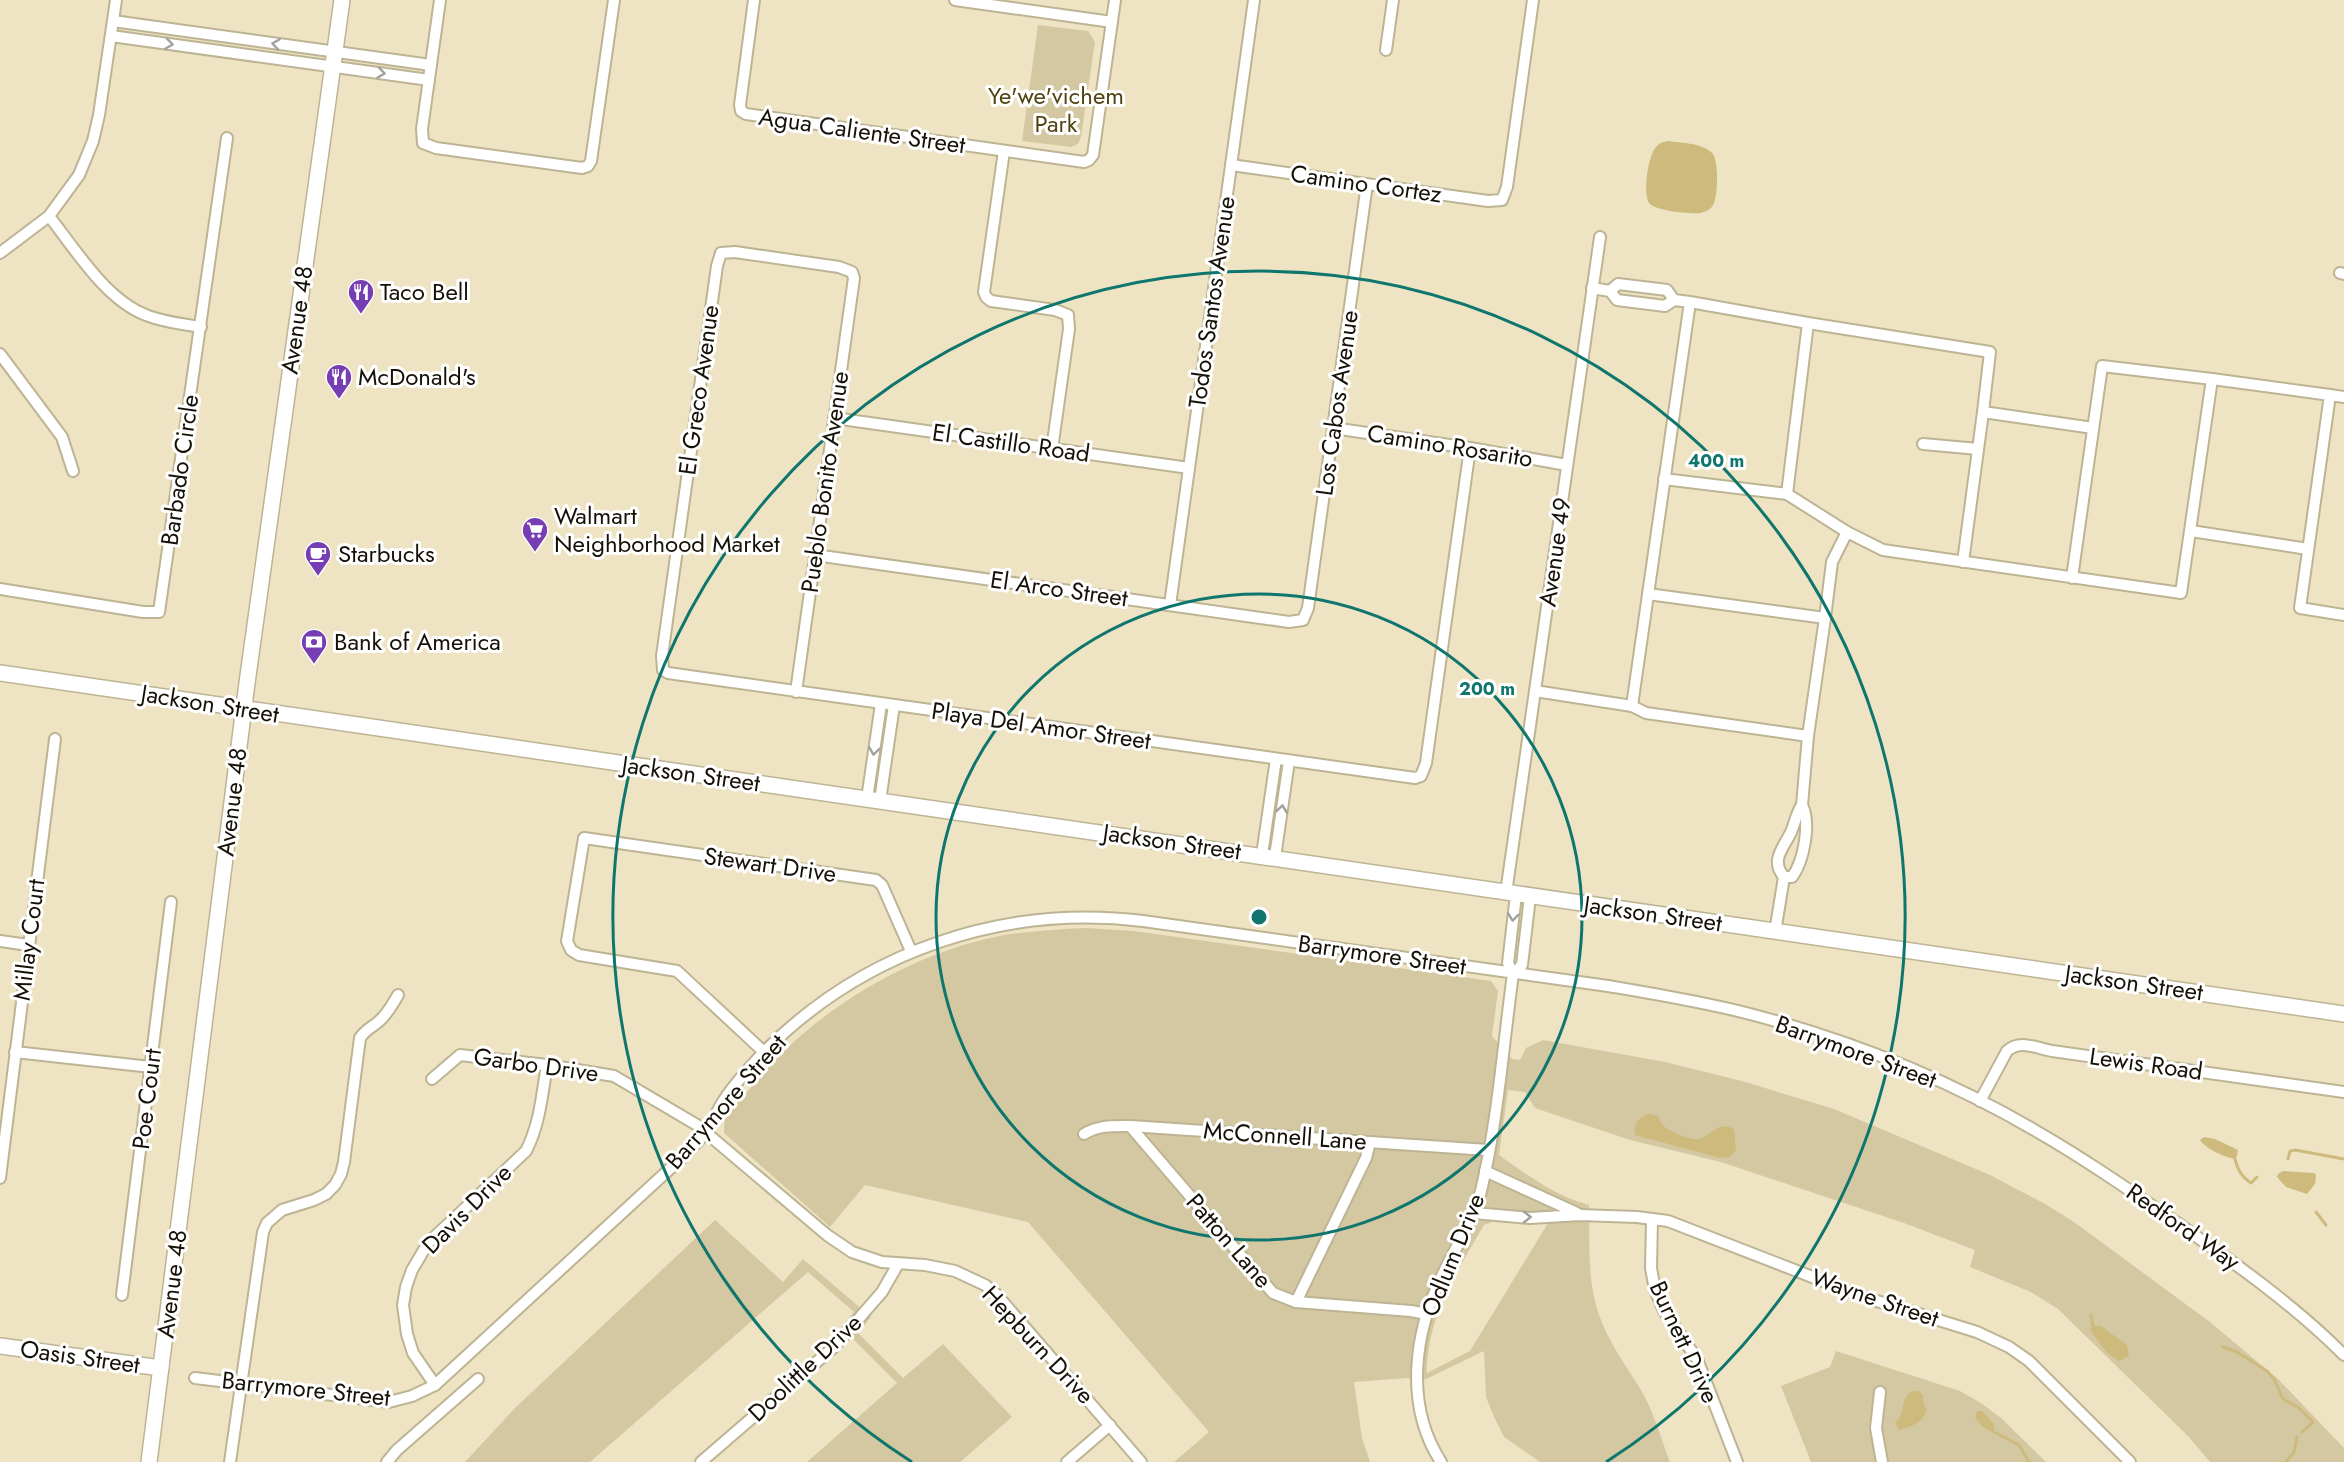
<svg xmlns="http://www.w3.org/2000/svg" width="2344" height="1462" font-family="Jost,sans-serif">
<rect width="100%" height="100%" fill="#eee4c3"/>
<g fill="#d4c8a2" fill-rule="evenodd">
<polygon points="1038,25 1088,31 1095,42 1081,137 1078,144 1071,147 1022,141"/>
<path d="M1086,928L1134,931L1491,981L1498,991L1492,1036L1512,1059L1520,1060L1526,1048L1543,1040L1665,1062L1742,1081L1834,1109L1990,1175L2047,1205L2074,1222L2210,1322L2278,1379L2344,1448V1462H2210L2189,1437L2058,1309L2031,1292L1970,1267L1975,1250L1904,1223L1721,1162L1630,1140L1535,1108L1525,1092L1508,1090L1499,1155C1529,1176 1553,1195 1589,1205C1590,1239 1587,1272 1596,1305C1605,1338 1624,1362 1641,1390C1654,1412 1661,1439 1670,1462H1540L1504,1437L1494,1417L1486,1397L1484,1351L1426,1379L1407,1378L1354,1382L1362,1438L1370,1462H1174L1209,1432L1028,1222L865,1185L830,1227L724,1133C724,1129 724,1123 725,1120C731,1108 748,1091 757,1081C815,1009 913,952 1004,935C1031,931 1059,929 1086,928ZM1492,1222L1548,1223L1470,1351L1427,1373C1426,1319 1458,1270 1484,1225Z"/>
<polygon points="715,1220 783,1282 803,1259 871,1317 858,1333 903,1378 943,1344 1012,1417 960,1462 807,1462 897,1383 841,1327 854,1312 808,1272 590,1462 465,1462 515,1408"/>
<polygon points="1836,1351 1960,1391 1981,1403 2001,1418 2046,1462 1811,1462 1781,1386 1830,1367"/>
</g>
<g fill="#cdba7c">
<path d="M1668,141C1681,143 1703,143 1712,153C1719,160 1718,194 1714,203C1712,209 1706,212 1700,213C1690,214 1657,211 1650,204C1642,196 1648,155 1656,147C1659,143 1663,142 1668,141Z"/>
<path d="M1649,1114L1658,1116C1660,1120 1662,1125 1666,1128C1673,1132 1691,1141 1699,1139C1713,1135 1718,1120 1734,1129L1736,1151L1730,1157L1720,1158L1635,1135C1633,1124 1639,1117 1649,1114Z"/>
<path d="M2204,1137L2215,1139L2238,1150L2237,1156L2235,1159C2224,1157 2206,1149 2200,1140Z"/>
<polygon points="2283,1171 2314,1173 2316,1175 2315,1184 2307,1194 2286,1187 2277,1177 2278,1174"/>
<polygon points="2093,1326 2101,1326 2127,1345 2129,1356 2119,1361 2106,1352 2090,1330"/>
<path d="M1912,1391H1919L1923,1395L1924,1405L1927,1408C1923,1423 1913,1426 1899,1430L1895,1422C1906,1414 1900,1399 1912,1391Z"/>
<path d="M1977,1411H1982L1994,1424V1432C1986,1432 1979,1423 1975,1417Z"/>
</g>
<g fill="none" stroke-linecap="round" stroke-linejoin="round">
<g stroke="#cdba7c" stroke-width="3">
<path d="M2235,1159C2238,1170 2241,1176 2251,1183L2257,1177"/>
<polyline points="2288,1159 2290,1151 2295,1150 2344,1159"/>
<polyline points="2316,1212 2326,1225"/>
<polyline points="2091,1315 2093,1326"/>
<polyline points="2223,1347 2237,1352 2267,1371 2274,1379 2283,1399 2299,1408 2313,1422 2302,1432"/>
<polyline points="1994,1432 2019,1445 2029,1462"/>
<polyline points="2286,1462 2294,1452 2297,1437"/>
</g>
<g stroke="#bdb494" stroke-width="14">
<g id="street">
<polyline points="440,0 422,129 423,143 436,148 582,168 588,166 591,161 614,0"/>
<polyline points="754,0 740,105 741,111 746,114 1084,162 1089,160 1093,155 1115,0"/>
<polyline points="955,0 1112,22"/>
<polyline points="113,21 431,65"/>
<polyline points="111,36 429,80"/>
<polyline points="1386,50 1393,0"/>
<polyline points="1004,151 984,292 986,297 991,301 1055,310 1068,315 1069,329 1052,449"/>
<polyline points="1231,165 1488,201 1502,200 1507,187 1533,0"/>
<path d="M49,216C75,249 106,300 146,315C163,322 182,324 201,327"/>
<polyline points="0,253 49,216 79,175 93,141 99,115 116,0"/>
<polyline points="2340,273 2344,274"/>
<polyline points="1610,291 1618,284 1667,290 1674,300"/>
<polyline points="1808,323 1990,352 1983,412"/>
<polyline points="0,354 62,437 73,471"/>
<polyline points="2212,379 2330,395 2300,608 2344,615"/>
<polyline points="2330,395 2344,397"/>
<polyline points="834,418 1189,468"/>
<polyline points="1333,428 1470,448 1567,465"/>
<polyline points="1923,444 1978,449"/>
<polyline points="1664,479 1787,494 1808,323 1690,302"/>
<polyline points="1787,494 1847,532 1883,550 2181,593 2212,379 2102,366 2072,578"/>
<polyline points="2191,531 2308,549"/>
<polyline points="815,555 1289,622 1303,620 1308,608 1367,184"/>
<polyline points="1963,562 1983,412 2093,428"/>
<polyline points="0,589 143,612 159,612 227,138"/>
<polyline points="1170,605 1254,0"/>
<polyline points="1825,618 1832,562 1847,532"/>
<polyline points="1535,691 1632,706 1690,302 1674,300 1665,306 1617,300 1610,291 1592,288"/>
<polyline points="796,692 854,278 852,272 839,267 735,252 721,253 717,266 662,656 663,670 668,673 1415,778 1421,776 1426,763 1470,448"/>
<polyline points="1632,706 1646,713 1808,736 1825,618 1648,594"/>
<polyline points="867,799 881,704"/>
<polyline points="880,801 894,705"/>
<polyline points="1262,855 1276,759"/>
<polyline points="1275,857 1289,761"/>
<path d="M1784,877H1792C1804,861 1811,823 1802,805"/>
<polyline points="1506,893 1600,237"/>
<path d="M1775,932L1784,877C1770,860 1783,849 1791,832C1795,823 1796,814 1802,805L1808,736"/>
<polyline points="0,941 28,945"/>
<polyline points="1513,974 1522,965 1530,897"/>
<polyline points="15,1052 151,1067"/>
<polyline points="764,1052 677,971 579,955 571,950 567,941 584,838 876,880 882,885 911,951"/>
<polyline points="432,1079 460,1055 547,1065 614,1076 697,1125 827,1235 852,1252 882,1262 925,1265 955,1271 985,1285 997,1295 1141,1462"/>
<path d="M1980,1101L2007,1051C2020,1039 2036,1048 2052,1051L2344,1092"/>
<polyline points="1130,1126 1273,1293 1296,1302 1411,1311 1427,1314"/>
<path d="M1084,1134C1099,1125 1113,1126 1130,1126L1488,1150"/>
<polyline points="1485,1171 1577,1213"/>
<polyline points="0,1178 55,739"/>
<polyline points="1474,1213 1530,1218 1580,1215 1637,1217 1668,1221 1864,1297 1977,1332 2009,1347 2029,1361 2130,1462"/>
<polyline points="1652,1219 1651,1268 1655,1290 1664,1311 1697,1359 1737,1462"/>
<polyline points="122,1295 171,902"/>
<polyline points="1296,1302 1366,1158 1370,1142"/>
<path d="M195,1378L389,1402L412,1396L435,1385L687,1153C693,1146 700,1140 705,1133C713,1122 718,1108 726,1097C737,1081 751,1066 764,1052C864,951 1003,904 1143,921L1608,986C1655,994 1704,1002 1750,1014C1849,1040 1948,1079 2036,1131C2083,1158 2128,1189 2173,1220C2233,1262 2292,1303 2344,1355"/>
<path d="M435,1385L413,1353L407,1334L403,1305L406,1287L412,1270L428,1243L526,1151C540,1124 542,1094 547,1065"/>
<polyline points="1880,1392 1876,1428 1882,1462"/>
<path d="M230,1462L263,1232L267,1223L282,1210L314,1200L326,1194L335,1185L341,1174L344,1162L360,1038C365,1030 371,1028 378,1022C387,1015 392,1005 398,995"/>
<polyline points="387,1462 397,1450 478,1379"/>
<polyline points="701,1462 834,1347 882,1292 898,1264"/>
<polyline points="1067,1462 1110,1425"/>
<path d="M1441,1462C1404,1405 1414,1332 1443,1274C1456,1246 1473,1221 1481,1191C1498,1120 1503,1046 1513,974L1508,963L1516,895"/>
</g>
</g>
<g stroke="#bdb494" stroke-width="18">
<g id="secondary">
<polyline points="0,673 2344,1014"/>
<polyline points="0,1346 161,1368"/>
<polyline points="149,1462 247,683 342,0"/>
</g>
</g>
<use href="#street" stroke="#fff" stroke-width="10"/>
<use href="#secondary" stroke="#fff" stroke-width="15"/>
</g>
<defs><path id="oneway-chevron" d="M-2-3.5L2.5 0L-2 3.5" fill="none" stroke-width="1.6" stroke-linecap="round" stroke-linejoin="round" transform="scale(1.5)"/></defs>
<g stroke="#a1a09b">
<use href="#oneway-chevron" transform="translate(169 44) rotate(8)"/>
<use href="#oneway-chevron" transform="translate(276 44) rotate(-172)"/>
<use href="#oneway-chevron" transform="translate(381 73) rotate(8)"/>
<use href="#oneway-chevron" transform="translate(874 751) rotate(98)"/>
<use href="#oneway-chevron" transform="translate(1282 809) rotate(-82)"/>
<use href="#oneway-chevron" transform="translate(1513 917) rotate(97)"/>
<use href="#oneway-chevron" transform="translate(1527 1217)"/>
</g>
<g fill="none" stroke="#0f766e" stroke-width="3">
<circle cx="1259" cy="917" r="323"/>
<path d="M912 1462A646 646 0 1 1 1606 1462"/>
</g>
<defs>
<g id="restaurant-pin" transform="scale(1.35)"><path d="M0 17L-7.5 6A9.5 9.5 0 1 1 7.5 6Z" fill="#773db2" stroke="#fff"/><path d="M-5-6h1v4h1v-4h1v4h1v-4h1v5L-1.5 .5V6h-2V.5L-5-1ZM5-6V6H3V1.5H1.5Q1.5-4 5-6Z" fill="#fff"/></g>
<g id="supermarket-pin" transform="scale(1.35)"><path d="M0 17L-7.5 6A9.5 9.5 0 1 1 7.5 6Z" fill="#773db2" stroke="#fff"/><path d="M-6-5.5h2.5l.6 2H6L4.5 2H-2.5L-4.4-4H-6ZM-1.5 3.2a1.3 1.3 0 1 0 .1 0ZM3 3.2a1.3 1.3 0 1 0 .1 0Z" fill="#fff"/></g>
<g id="cafe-pin" transform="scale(1.35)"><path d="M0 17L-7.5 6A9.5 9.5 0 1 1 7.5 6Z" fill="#773db2" stroke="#fff"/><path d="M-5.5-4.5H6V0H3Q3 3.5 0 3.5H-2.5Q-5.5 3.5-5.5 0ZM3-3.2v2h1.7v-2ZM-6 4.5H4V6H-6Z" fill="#fff"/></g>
<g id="bank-pin" transform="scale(1.35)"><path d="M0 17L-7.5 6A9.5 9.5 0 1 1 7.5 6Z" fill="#773db2" stroke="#fff"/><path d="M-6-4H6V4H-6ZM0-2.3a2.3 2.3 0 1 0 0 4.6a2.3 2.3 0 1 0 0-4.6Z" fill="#fff"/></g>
</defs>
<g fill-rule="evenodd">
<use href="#restaurant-pin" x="361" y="292"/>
<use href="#restaurant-pin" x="339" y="377"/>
<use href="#supermarket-pin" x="535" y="530"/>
<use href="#cafe-pin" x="318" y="554"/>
<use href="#bank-pin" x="314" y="642"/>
</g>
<g text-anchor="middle" stroke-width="6" stroke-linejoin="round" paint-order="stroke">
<g font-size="24" fill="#514312" stroke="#fff">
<text x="1056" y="104">Ye'we'vichem<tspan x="1056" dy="28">Park</tspan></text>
</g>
<g font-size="24" fill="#151106" stroke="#fff">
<text transform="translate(862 131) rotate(8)" y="8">Agua Caliente Street</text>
<text transform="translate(1366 184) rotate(8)" y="8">Camino Cortez</text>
<text transform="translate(1212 302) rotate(-82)" y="8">Todos Santos Avenue</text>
<text transform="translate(297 320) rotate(-82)" y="8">Avenue 48</text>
<text transform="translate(699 390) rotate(-82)" y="8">El Greco Avenue</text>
<text transform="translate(1337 403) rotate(-82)" y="8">Los Cabos Avenue</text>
<text transform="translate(1011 443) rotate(8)" y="8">El Castillo Road</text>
<text transform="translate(1450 446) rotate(9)" y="8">Camino Rosarito</text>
<text transform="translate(180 470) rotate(-82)" y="8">Barbado Circle</text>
<text transform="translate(825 482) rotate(-82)" y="8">Pueblo Bonito Avenue</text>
<text transform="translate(1555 552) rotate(-82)" y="8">Avenue 49</text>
<text transform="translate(1059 589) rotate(8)" y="8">El Arco Street</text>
<text transform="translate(210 704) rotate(9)" y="8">Jackson Street</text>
<text transform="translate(1041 726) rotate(8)" y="8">Playa Del Amor Street</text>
<text transform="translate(691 774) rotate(8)" y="8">Jackson Street</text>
<text transform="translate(232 802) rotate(-83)" y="8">Avenue 48</text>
<text transform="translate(1172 842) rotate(8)" y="8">Jackson Street</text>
<text transform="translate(770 865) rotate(8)" y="8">Stewart Drive</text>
<text transform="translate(1653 914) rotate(8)" y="8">Jackson Street</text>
<text transform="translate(29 940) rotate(-83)" y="8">Millay Court</text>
<text transform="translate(1382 955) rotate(8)" y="8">Barrymore Street</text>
<text transform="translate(2134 983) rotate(8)" y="8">Jackson Street</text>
<text transform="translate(1856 1052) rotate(20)" y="8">Barrymore Street</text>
<text transform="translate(2146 1064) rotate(8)" y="8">Lewis Road</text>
<text transform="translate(536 1065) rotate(8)" y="8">Garbo Drive</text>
<text transform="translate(147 1099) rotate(-83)" y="8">Poe Court</text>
<text transform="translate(726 1102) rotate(-49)" y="8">Barrymore Street</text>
<text transform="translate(1285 1136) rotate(4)" y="8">McConnell Lane</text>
<text transform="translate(467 1209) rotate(-45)" y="8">Davis Drive</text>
<text transform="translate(2183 1227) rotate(35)" y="8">Redford Way</text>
<text transform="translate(1229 1241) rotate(49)" y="8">Patton Lane</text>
<text transform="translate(1453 1255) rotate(-68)" y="8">Odlum Drive</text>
<text transform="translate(172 1284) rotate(-83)" y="8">Avenue 48</text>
<text transform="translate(1875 1298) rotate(19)" y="8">Wayne Street</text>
<text transform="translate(1684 1342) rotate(65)" y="8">Burnett Drive</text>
<text transform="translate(1038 1345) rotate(47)" y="8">Hepburn Drive</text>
<text transform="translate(80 1357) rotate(8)" y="8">Oasis Street</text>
<text transform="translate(805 1368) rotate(-43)" y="8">Doolittle Drive</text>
<text transform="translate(306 1389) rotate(6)" y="8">Barrymore Street</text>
</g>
<g font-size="24" fill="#151106" stroke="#fff" text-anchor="start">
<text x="380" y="300">Taco Bell</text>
<text x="358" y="385">McDonald's</text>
<text x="554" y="524">Walmart<tspan x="554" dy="28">Neighborhood Market</tspan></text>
<text x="338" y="562">Starbucks</text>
<text x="334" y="650">Bank of America</text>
</g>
</g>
<circle cx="1259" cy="917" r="9" fill="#0f766e" stroke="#fff" stroke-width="3"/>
<g font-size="18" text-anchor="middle" font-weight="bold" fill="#0f766e" stroke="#fff" stroke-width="6" stroke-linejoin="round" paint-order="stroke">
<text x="1716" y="467">400 m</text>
<text x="1487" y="695">200 m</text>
</g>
</svg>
